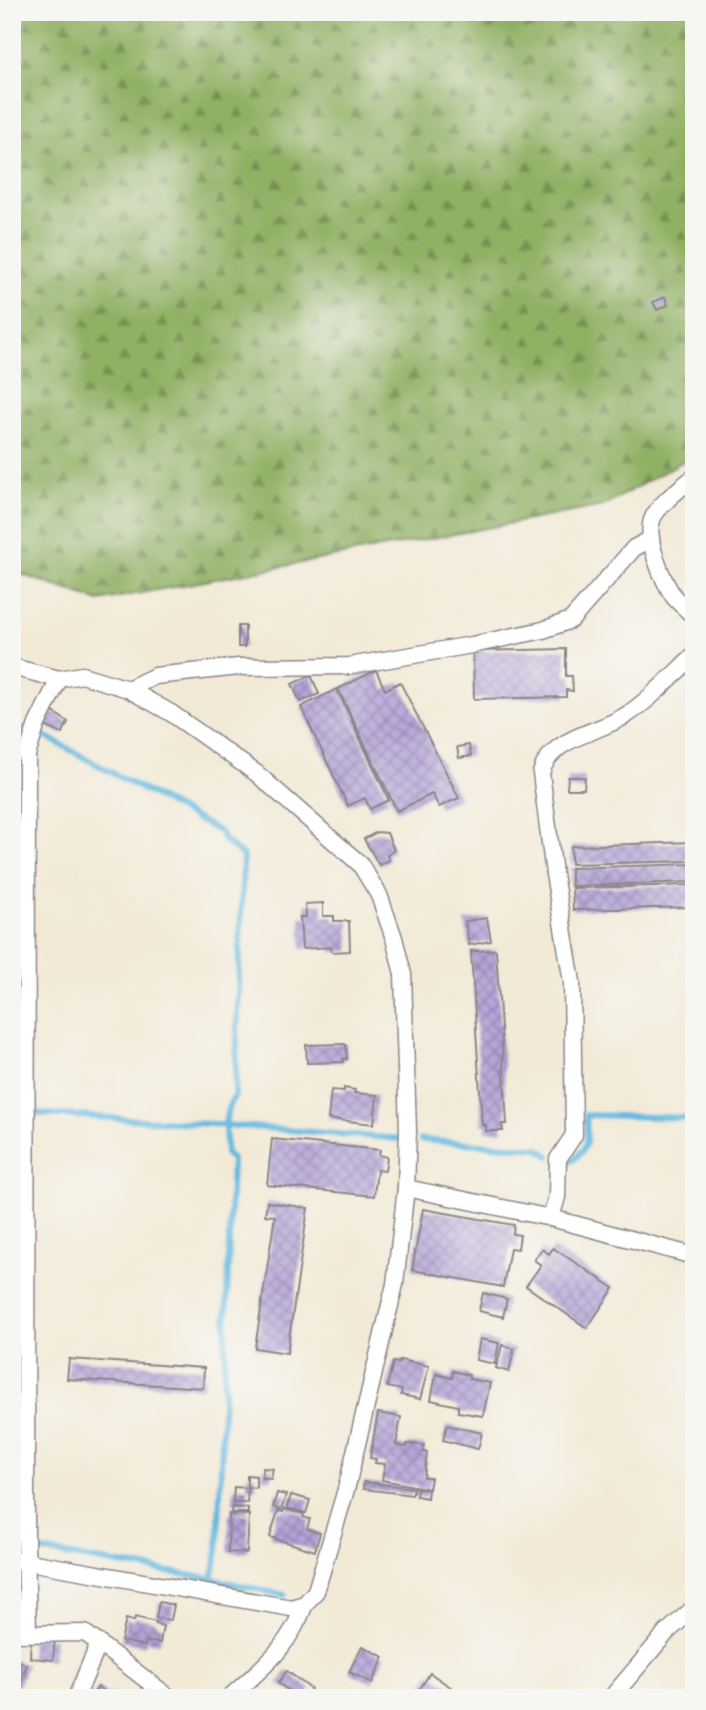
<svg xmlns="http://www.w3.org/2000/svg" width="706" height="1710" font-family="Alegreya,serif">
<defs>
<pattern id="forest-firs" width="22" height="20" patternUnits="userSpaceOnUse" patternTransform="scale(1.75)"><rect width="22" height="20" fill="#90b063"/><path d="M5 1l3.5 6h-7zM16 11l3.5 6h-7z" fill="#758f53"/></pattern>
<pattern id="building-cross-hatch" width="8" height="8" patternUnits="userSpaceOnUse" patternTransform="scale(1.75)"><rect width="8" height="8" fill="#b3a2d7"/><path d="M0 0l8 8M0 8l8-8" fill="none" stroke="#9184b0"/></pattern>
</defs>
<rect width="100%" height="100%" fill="#f6f6f2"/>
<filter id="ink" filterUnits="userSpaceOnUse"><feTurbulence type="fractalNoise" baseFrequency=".0143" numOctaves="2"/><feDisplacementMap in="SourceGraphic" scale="14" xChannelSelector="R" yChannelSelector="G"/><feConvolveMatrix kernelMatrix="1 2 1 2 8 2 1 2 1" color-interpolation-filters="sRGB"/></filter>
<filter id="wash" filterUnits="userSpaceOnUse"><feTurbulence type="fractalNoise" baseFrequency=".00686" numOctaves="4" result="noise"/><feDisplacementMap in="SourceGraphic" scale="28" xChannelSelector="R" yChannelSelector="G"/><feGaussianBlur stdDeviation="1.57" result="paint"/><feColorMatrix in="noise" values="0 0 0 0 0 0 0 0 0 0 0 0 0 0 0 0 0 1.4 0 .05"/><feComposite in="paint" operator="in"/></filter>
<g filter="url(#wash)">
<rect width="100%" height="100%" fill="#f2ead7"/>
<polygon fill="url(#forest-firs)" stroke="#59694f" stroke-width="2" points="12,12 694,12 694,455 603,506 99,601 12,571"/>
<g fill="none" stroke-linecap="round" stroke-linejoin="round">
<g stroke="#63b9e0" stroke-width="6">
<path d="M12,724L45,736L220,832L225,841L243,856L235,1096C222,1110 226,1137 226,1154L232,1159L218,1550L212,1579"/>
<polyline points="12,1112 226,1125 400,1139"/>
<polyline points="421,1140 538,1148 549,1156"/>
<path d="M563,1161L570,1162C591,1147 587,1139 586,1115L694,1118"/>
<polyline points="12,1546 212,1579 285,1595"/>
</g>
</g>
<g id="blocks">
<g fill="url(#building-cross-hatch)">
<polygon points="665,297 668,305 657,310 653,302"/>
<rect x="238" y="626" width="7" height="21"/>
<polygon points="566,649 566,676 572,676 573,691 566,690 566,697 474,699 473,651"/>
<polygon points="376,670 385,690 400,682 459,798 439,807 432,794 397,811 338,689"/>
<polygon points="311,675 319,694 300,702 292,684"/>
<polygon points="337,689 389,800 370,809 365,798 348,806 301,707"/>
<polygon points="52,711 68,722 62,734 45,726"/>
<polygon points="469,745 471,756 459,758 457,747"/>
<polygon points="568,777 585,777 584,789 567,789"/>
<polygon points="377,832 387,833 394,850 387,855 389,860 379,865 364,839"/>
<polygon points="694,842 694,861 571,864 571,846"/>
<polygon points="694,864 694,882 571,886 571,868"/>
<polygon points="694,885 694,907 573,910 572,888"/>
<polygon points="323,903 323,916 334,916 334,921 349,921 350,951 332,952 331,947 302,949 300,917 306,917 305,904"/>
<polygon points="487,918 491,941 469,945 465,921"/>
<polygon points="12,934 20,934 19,1010 12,1010"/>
<polygon points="496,950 507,1124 502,1124 503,1131 486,1131 486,1125 482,1125 471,951"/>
<rect x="12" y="1011" width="8" height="47"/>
<polygon points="344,1044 346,1045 347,1059 343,1059 343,1062 307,1063 306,1045"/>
<polygon points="344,1088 355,1090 354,1093 377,1095 374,1124 328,1119 331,1090 344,1091"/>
<polygon points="272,1139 380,1150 379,1155 387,1157 385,1171 377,1170 374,1196 267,1185"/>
<polygon points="267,1202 308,1208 287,1353 255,1348 275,1216 265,1215"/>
<polygon points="423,1209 514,1225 513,1234 520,1235 518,1249 510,1248 503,1287 412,1270"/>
<polygon points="553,1248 614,1288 587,1328 526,1286 541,1265 534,1260 542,1249 549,1254"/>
<polygon points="483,1293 507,1299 503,1317 479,1311"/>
<polygon points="480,1339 499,1343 495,1364 476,1360"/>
<polygon points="502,1345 514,1349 509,1372 496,1368"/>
<polygon points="69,1359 204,1368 203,1388 67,1379"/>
<polygon points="400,1360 429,1366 420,1399 401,1395 402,1390 387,1387 393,1362 399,1363"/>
<polygon points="453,1371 469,1375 469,1379 490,1383 483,1416 458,1412 458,1406 431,1400 436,1374 452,1378"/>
<polygon points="378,1413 401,1417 396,1445 407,1447 407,1444 424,1445 423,1452 427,1452 424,1477 431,1478 429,1489 382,1480 385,1464 375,1463 376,1459 370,1458"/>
<polygon points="447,1425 482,1433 478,1449 443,1440"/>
<polygon points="263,1468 273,1469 271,1479 262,1478"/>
<polygon points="247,1475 256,1476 256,1488 247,1487"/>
<polygon points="364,1482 414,1488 412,1495 363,1489"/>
<polygon points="234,1487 248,1488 247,1503 233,1503"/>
<polygon points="417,1488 428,1490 427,1498 416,1496"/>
<polygon points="277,1493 286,1495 281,1510 273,1507"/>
<polygon points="291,1495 310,1500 306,1513 287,1508"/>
<polygon points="232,1507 248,1508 248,1513 231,1513"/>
<polygon points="284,1509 304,1514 303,1517 310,1519 307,1529 320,1533 315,1551 270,1537 278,1511 283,1512"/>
<polygon points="229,1514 249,1515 247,1553 228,1552"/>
<polygon points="159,1602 174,1605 171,1620 156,1618"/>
<polygon points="135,1617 156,1622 156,1624 163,1626 160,1643 146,1641 145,1646 121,1641 126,1619 134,1621"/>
<polygon points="31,1636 55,1638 53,1660 30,1658"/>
<polygon points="362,1646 384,1657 372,1683 349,1672"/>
<polygon points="14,1660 27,1665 16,1690 35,1698 12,1698"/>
<polygon points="287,1671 311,1689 305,1698 300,1698 278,1683"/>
<polygon points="430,1673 452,1688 446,1698 414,1698"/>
<polygon points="98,1687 109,1695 112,1692 121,1698 91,1698"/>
</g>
</g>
</g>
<g filter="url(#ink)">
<use href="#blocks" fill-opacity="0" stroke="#8a8689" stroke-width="2"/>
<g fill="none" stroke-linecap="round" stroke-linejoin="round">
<g stroke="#8a8689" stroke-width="19">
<g id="minor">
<path d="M694,477C682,487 657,505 652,520C645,540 663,581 674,597C680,604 688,610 694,617"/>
<polyline points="12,667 59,679 82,675 128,689 171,713 256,773 360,864 379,895 394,938 403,974 408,1131 406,1188 395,1284 347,1486 316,1591 305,1604 291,1608 12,1559"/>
<polyline points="128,689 155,676 239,667 349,666 472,645 543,630 571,620 634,548 651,539"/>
<polyline points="406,1188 551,1218 694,1256"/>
<path d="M551,1218L557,1197L558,1159L574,1135L572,982L554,874L541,773C552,735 599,734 628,714C652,698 673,675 694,655"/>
<polyline points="28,1633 26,1542 27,755 37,724 59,679"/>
<polyline points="12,1634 85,1633 170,1698"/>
<polyline points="76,1698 99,1643"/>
<path d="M229,1698C264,1666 288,1649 305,1604"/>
<polyline points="611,1698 667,1632 694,1608"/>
</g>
</g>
<use href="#minor" stroke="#fff" stroke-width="16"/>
</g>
</g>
<rect width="706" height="1710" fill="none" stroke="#f6f6f2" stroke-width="42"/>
</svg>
